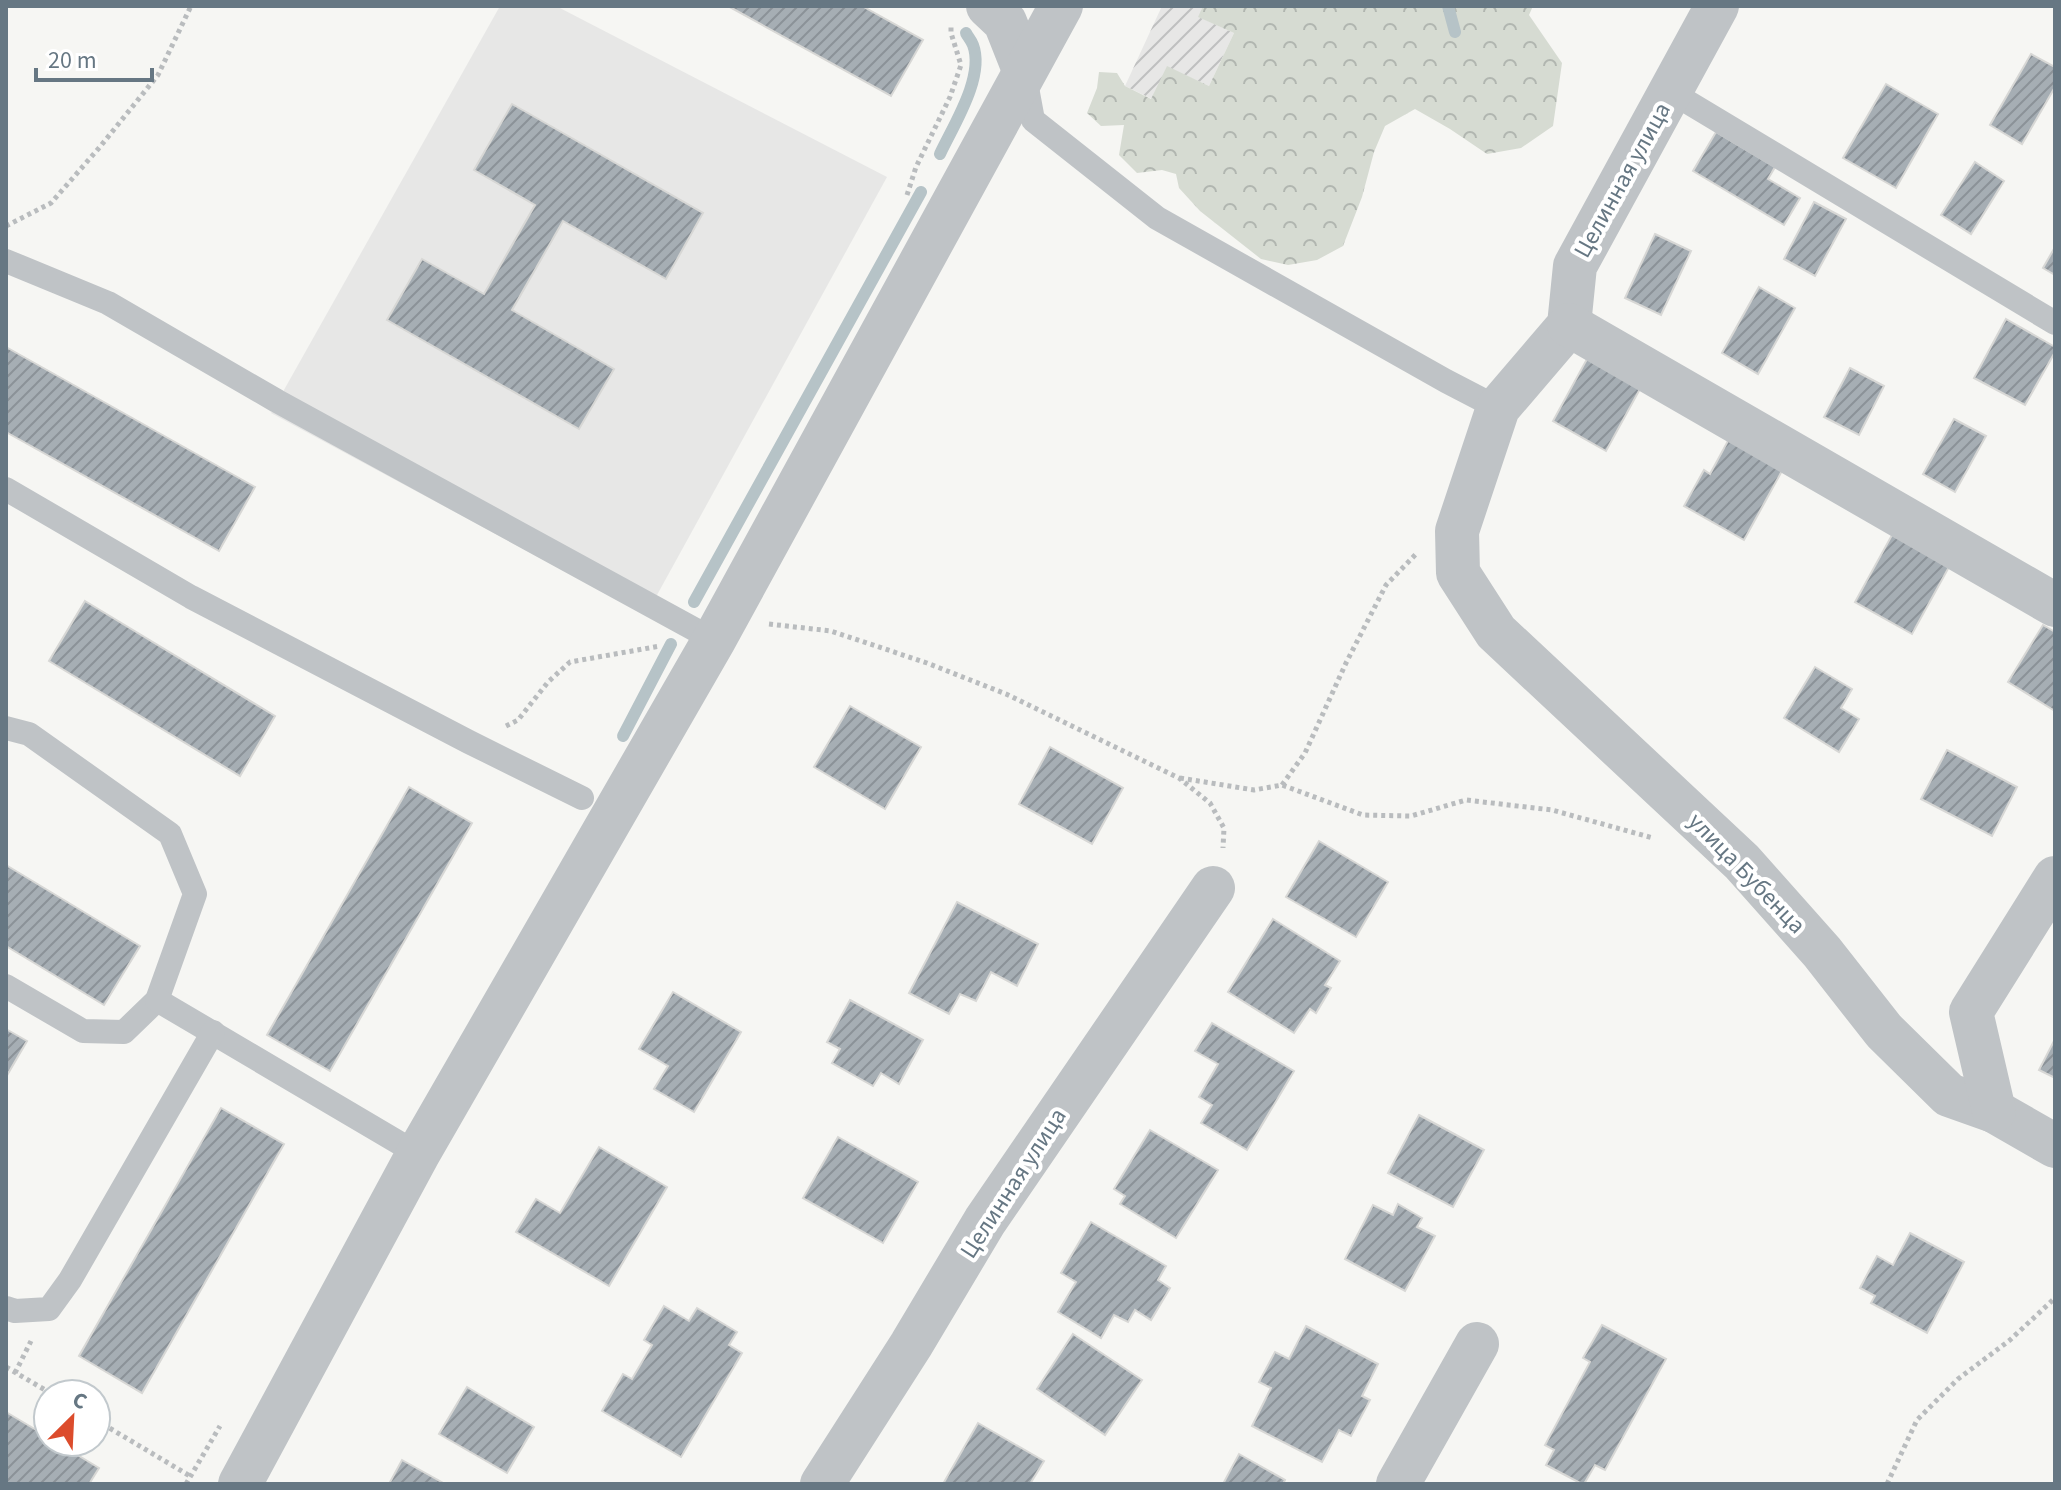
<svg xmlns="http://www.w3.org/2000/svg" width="2061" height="1490" font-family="'Source Sans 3',sans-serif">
<defs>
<pattern id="industrial-furrows" width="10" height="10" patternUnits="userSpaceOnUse" patternTransform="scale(2)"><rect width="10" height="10" fill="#e7e7e6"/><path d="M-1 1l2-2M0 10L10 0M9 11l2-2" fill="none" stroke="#bfc0c0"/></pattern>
<pattern id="forest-crowns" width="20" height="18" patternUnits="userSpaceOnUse" patternTransform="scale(2)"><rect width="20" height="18" fill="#d6dbd2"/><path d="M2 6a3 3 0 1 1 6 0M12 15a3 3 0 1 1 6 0" fill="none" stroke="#b1b6b0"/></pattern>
<pattern id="building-hatch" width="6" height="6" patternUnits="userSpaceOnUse" patternTransform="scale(2)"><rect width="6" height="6" fill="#a6aeb4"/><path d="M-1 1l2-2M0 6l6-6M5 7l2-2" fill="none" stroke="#8b9298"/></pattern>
</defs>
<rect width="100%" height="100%" fill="#f6f6f3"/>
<polygon fill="#e7e7e6" points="500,6 556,6 887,177 646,615 271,413"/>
<polygon fill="url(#industrial-furrows)" points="1162,6 1203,6 1199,17 1234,33 1209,86 1167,67 1152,99 1125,86"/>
<polygon fill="url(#forest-crowns)" points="1203,6 1533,6 1529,15 1562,63 1553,126 1521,148 1487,154 1450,129 1415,109 1385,126 1374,152 1362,197 1343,246 1317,260 1288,265 1261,259 1200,211 1179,188 1176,174 1162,170 1137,173 1119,155 1124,125 1101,126 1087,113 1097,88 1099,72 1117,73 1125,86 1151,99 1167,66 1209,86 1234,33 1198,17"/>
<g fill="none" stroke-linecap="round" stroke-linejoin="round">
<g stroke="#b6c3c7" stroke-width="12">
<polyline points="1448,6 1455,32"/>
<path d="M940,154C953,126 985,77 973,45C971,40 968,37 966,33"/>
<polyline points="694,602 921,192"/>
<polyline points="623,736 671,644"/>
</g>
</g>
<g fill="url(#building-hatch)" stroke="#d7d7d5" stroke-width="2">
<polygon points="728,6 862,6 923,40 891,96"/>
<polygon points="2031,54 2055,67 2055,87 2022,144 1990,125"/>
<polygon points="1886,84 1938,114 1896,188 1843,158"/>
<polygon points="512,104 703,213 666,279 563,221 512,310 614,369 579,429 387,320 422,259 484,294 535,205 474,170"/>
<polygon points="1716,132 1775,167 1768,179 1800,198 1784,225 1693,171"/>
<polygon points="1975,162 2004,181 1971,234 1941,215"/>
<polygon points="1814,202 1846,219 1815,276 1784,259"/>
<polygon points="1655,234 1691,251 1661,315 1625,298"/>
<polygon points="2055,247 2055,275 2043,268"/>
<polygon points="1759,287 1795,308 1758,374 1722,353"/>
<polygon points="2006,319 2055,347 2055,352 2025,405 1974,378"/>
<polygon points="6,347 255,487 219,551 6,432"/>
<polygon points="1587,359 1640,389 1606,451 1553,421"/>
<polygon points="1850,368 1884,386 1859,435 1824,417"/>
<polygon points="1954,419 1986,436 1955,492 1923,474"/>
<polygon points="1729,439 1783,469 1744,540 1684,506 1704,470 1710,474"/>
<polygon points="1892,535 1949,567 1912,634 1855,602"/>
<polygon points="85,601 275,716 240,776 49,661"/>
<polygon points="2043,625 2055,632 2055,711 2008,682"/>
<polygon points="1815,667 1852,689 1841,708 1859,719 1839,752 1784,718"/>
<polygon points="850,706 921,747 885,809 814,767"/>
<polygon points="1050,747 1123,788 1092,844 1019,804"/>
<polygon points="1947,750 2017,787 1992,836 1921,799"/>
<polygon points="409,787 472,823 330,1071 267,1035"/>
<polygon points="1319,841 1388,882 1356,937 1286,897"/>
<polygon points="6,865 140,946 104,1005 6,946"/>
<polygon points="957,902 1038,944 1017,986 991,972 976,1001 960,994 949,1014 909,993"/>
<polygon points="1273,919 1340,961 1325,985 1331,988 1316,1013 1310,1009 1294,1033 1228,992"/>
<polygon points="673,992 741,1032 694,1112 654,1089 668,1066 639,1049"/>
<polygon points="850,1000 923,1040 899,1084 881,1073 873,1086 832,1063 840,1049 827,1042"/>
<polygon points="1212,1023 1294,1071 1247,1150 1201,1123 1212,1105 1199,1097 1218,1064 1195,1051"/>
<polygon points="6,1029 27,1041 6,1077"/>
<polygon points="2055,1039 2055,1078 2039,1070"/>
<polygon points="221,1108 284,1144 142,1393 79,1356"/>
<polygon points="1419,1115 1484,1150 1453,1207 1388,1173"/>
<polygon points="1150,1130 1218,1170 1176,1238 1120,1204 1125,1196 1114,1189"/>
<polygon points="838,1137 918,1182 883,1243 803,1198"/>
<polygon points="599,1147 667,1187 609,1286 516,1232 536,1199 560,1213"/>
<polygon points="1398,1204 1422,1218 1417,1227 1435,1236 1405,1291 1345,1259 1373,1205 1393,1215"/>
<polygon points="1091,1222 1166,1266 1158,1280 1170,1288 1151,1320 1135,1310 1128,1322 1114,1315 1101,1338 1058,1312 1076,1282 1061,1273"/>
<polygon points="1910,1233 1964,1262 1927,1333 1871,1303 1875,1296 1860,1288 1877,1256 1893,1265"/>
<polygon points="664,1306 689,1321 697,1308 737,1332 729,1345 742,1353 681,1457 602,1411 623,1374 632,1379 652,1345 644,1340"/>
<polygon points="1602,1325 1666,1359 1605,1470 1595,1465 1584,1484 1582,1484 1546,1465 1554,1450 1545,1445 1590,1362 1583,1358"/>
<polygon points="1306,1326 1378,1364 1362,1396 1370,1400 1351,1436 1339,1430 1322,1462 1252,1426 1271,1388 1259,1382 1275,1352 1289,1359"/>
<polygon points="1073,1334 1142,1380 1105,1435 1037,1389"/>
<polygon points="467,1387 534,1427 507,1473 439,1434"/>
<polygon points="6,1412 48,1437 48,1442 56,1442 99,1468 89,1484 6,1484"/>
<polygon points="978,1423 1044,1461 1030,1484 943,1484"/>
<polygon points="1239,1454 1285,1480 1283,1484 1223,1484"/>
<polygon points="402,1460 445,1484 389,1484"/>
</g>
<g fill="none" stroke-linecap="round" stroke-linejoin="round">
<g stroke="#b9bcbe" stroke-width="5" stroke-dasharray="4 4" stroke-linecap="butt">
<polyline points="907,195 916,167 950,97 961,65 951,33 951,26"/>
<polyline points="6,226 51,203 99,148 158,75 191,6"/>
<polyline points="769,624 831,631 927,663 1006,694 1179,778 1210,803 1224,828 1223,848"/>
<polyline points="506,726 518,720 548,682 570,662 660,646"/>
<polyline points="1180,778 1254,790 1282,785 1363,815 1411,816 1466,800 1552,810 1653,838"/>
<polyline points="1282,785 1305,753 1346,663 1386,585 1417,553"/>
<polyline points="6,1367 52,1394"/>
<polyline points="15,1373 31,1341"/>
<polyline points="96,1420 190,1476"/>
<polyline points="186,1484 220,1426"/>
<polyline points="1887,1484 1917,1420 1958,1379 2010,1340 2055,1298"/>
</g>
<g stroke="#bfc3c6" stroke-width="24">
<polyline points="1025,77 1033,120 1157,218 1446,381 1498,408"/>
<polyline points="1671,92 2055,323"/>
<polyline points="6,261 108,303 277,401 714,640"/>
<polyline points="6,489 191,597 469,742 582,798"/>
<polyline points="6,728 29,734 170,834 195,894 157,1000 124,1032 83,1031 6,986"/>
<polyline points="157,1000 418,1154"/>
<polyline points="6,1308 15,1311 49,1309 70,1280 213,1032"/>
</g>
<g stroke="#bfc3c6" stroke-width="44">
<polyline points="988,6 1005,22 1024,70"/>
<polyline points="1717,6 1575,266 1569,325 1498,408 1457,531 1458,573 1496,632 1742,862 1822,952 1884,1031 1949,1095 1994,1111 2055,1146"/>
<polyline points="1569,325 2055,605"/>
<polyline points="1994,1111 1971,1012 2055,878"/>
<polyline points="240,1484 418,1154 714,640 1061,6"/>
<polyline points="822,1484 911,1345 985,1221 1213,888"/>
<polyline points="1398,1484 1477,1344"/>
</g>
</g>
<g text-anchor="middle" stroke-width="8" stroke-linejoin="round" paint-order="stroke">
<g font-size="24" fill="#667783" stroke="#fff">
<text transform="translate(1622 180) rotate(-61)" y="8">Целинная улица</text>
<text transform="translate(1747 873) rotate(46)" y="8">улица Бубенца</text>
<text transform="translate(1013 1183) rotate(-57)" y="8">Целинная улица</text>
</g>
</g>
<rect width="2061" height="1490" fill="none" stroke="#667783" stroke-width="16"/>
<g transform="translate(72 1418) rotate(24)"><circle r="38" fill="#ffffff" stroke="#c2c9cd" stroke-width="2"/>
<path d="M0-6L14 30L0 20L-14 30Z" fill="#dc4c2c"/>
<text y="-12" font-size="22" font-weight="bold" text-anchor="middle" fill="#667783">С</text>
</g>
<path d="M36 68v12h116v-12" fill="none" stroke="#667783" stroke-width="4"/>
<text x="48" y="68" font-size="24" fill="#667783" stroke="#ffffff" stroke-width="6" paint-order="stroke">20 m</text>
</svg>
